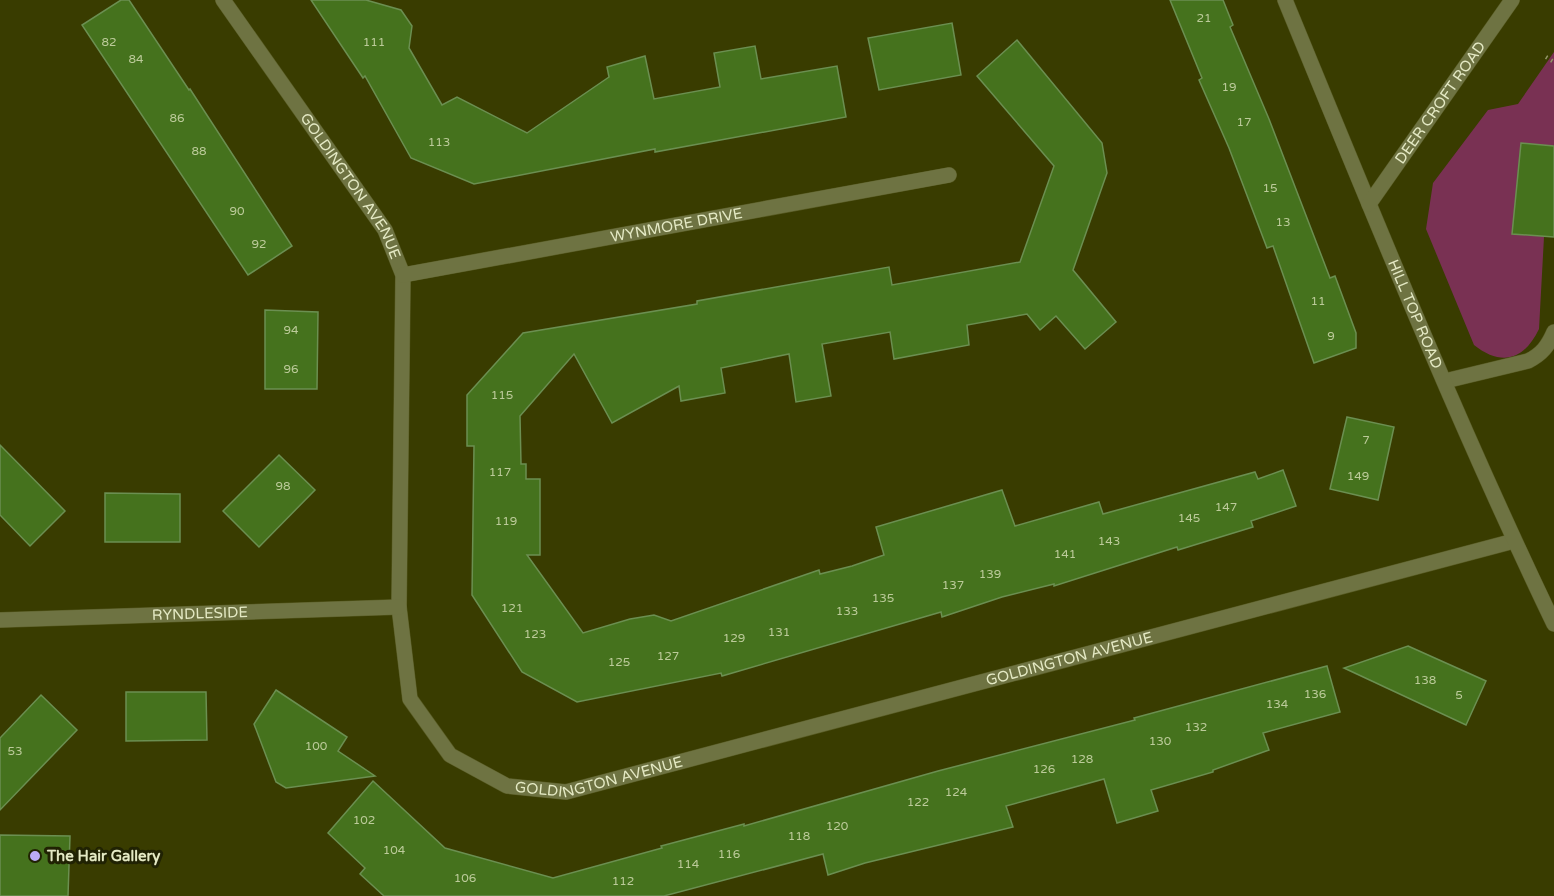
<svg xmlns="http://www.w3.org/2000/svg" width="1554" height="896" font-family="'Varela Round',sans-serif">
<rect width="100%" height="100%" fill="#393c00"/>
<path fill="#793153" d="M1554,52V204L1544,237L1539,329C1524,360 1502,367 1474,345L1426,229L1433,183L1488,110L1518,104Z"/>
<g fill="#45721d" stroke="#6b8f51" stroke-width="1.5">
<polygon points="121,0 129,0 189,90 190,89 292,246 248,275 82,25"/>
<polygon points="311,0 366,0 401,10 412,26 409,48 442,105 457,97 527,133 609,77 607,67 645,56 654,99 720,87 714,53 755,46 761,79 837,66 846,117 655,152 655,149 474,184 411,158 365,76 363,78"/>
<polygon points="1170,0 1223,0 1233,25 1230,27 1269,119 1330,278 1335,276 1356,333 1356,348 1314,363 1273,246 1267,248 1229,148 1199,80 1202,78"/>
<polygon points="952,23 961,75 879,90 868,38"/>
<polygon points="1017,40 1102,143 1107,173 1073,270 1116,322 1085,349 1056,316 1040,330 1027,314 967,325 969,345 894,359 890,332 822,344 831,396 796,402 789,354 721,368 725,393 681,401 679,386 612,423 574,354 520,416 521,464 526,464 526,479 540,479 540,555 527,555 583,633 630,619 654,615 671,621 819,570 820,574 852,566 884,555 876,527 1002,490 1015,526 1099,502 1103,514 1255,472 1258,479 1283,470 1296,506 1251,521 1253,527 1178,550 1177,547 1054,586 1054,584 1002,597 942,617 941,612 722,676 721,673 577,702 522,672 472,595 474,446 467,446 467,395 523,333 697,304 697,301 889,267 892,285 1020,262 1054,166 977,76"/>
<polygon points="1521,143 1554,146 1554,237 1512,234"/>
<polygon points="265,310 318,312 317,389 265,389"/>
<polygon points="1347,417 1394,427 1378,500 1330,489"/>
<polygon points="0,445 65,511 30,546 0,515"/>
<polygon points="279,455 315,490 259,547 223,511"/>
<polygon points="105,493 180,494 180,542 105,542"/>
<polygon points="1408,646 1486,681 1466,725 1344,668"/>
<polygon points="1327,666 1340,712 1263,733 1269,750 1213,770 1213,772 1151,790 1158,811 1117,823 1104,779 1006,806 1013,827 865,863 828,875 823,854 664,896 384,896 360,874 365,868 328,833 373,781 445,848 553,878 662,848 661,846 744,824 744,826 938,771 1135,720 1134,718"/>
<polygon points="276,690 347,737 338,751 375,776 286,788 276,782 254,724"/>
<polygon points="126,692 206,692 207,740 126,741"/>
<polygon points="41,695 77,730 0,810 0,738"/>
<polygon points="0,835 70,836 68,896 0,896"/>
</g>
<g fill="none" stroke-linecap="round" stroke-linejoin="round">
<g stroke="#585b23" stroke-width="16">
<path id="lane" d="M1445,381L1528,361C1542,354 1548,346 1554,332"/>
</g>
<g stroke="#585b23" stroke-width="16">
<g id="street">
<path id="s1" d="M223,0L385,230L403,275L399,607L410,699L450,755L507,786L566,792L1514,541"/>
<path id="s2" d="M1285,0C1371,209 1456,420 1554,624"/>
<path id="s3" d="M1369,204L1512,0"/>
<path id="s4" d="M403,275L949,175"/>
<path id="s5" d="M0,620L399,607"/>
</g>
</g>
<polyline stroke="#939767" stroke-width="4" stroke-dasharray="1.5 4.5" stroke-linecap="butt" points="1546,57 1554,62"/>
<use href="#lane" stroke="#6e7342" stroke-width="15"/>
<use href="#street" stroke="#6e7342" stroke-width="15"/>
</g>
<circle fill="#baaaf6" stroke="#202203" stroke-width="2" cx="35" cy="856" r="6"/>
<g text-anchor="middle" stroke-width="6" stroke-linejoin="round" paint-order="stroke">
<g font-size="12" fill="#bccb9a">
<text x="1204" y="22">21</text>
<text x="109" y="46">82</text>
<text x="374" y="46">111</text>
<text x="136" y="63">84</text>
<text x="1229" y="91">19</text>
<text x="177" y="122">86</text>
<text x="1244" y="126">17</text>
<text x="439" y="146">113</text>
<text x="199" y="155">88</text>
<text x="1270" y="192">15</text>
<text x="237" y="215">90</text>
<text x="1283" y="226">13</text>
<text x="259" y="248">92</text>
<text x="1318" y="305">11</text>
<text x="291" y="334">94</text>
<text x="1331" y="340">9</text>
<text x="291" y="373">96</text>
<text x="502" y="399">115</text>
<text x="1366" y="444">7</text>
<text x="500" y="476">117</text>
<text x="1358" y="480">149</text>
<text x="283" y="490">98</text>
<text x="1226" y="511">147</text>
<text x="1189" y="522">145</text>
<text x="506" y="525">119</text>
<text x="1109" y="545">143</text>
<text x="1065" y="558">141</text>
<text x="990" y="578">139</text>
<text x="953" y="589">137</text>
<text x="883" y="602">135</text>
<text x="512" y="612">121</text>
<text x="847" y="615">133</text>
<text x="779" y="636">131</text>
<text x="535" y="638">123</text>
<text x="734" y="642">129</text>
<text x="668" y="660">127</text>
<text x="619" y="666">125</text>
<text x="1425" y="684">138</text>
<text x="1315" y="698">136</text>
<text x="1459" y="699">5</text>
<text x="1277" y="708">134</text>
<text x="1196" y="731">132</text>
<text x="1160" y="745">130</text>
<text x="316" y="750">100</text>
<text x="15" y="755">53</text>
<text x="1082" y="763">128</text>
<text x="1044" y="773">126</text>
<text x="956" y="796">124</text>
<text x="918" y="806">122</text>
<text x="364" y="824">102</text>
<text x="837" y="830">120</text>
<text x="799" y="840">118</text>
<text x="394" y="854">104</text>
<text x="729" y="858">116</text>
<text x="688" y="868">114</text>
<text x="465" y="882">106</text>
<text x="623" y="885">112</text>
</g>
<g font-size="15" fill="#e4e9c4" stroke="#202203">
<text dy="5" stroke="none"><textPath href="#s3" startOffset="124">DEER CROFT ROAD</textPath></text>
<text dy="5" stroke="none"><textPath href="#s1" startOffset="226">GOLDINGTON AVENUE</textPath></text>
<text dy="5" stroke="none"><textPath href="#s4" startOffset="278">WYNMORE DRIVE</textPath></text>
<text dy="5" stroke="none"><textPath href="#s2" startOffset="340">HILL TOP ROAD</textPath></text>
<text dy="5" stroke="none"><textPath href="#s5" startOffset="200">RYNDLESIDE</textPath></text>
<text dy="5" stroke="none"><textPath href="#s1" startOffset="1468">GOLDINGTON AVENUE</textPath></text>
<text dy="5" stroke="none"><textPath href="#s1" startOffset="982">GOLDINGTON AVENUE</textPath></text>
</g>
<g font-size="15" font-weight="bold" fill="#e4e9c4" stroke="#202203" text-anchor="start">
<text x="47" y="861">The Hair Gallery</text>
</g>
</g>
</svg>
